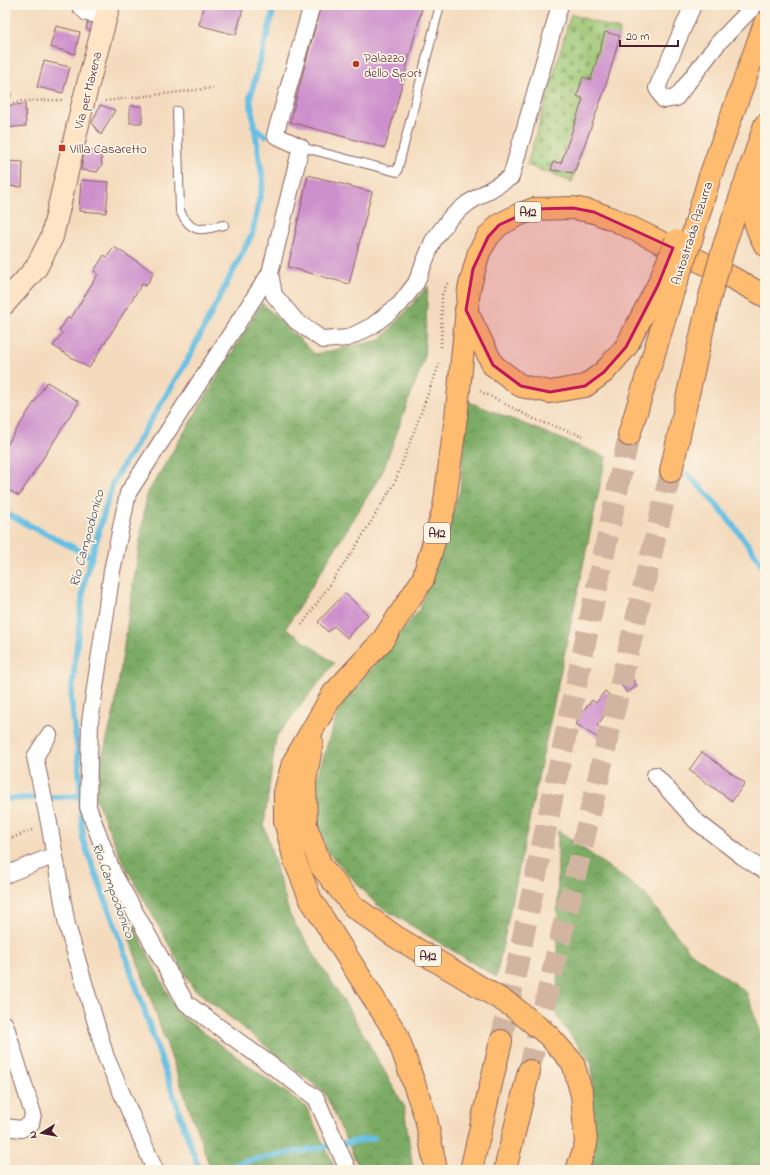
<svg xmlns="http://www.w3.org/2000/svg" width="770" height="1175" font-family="'Indie Flower',sans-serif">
<defs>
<pattern id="forest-crowns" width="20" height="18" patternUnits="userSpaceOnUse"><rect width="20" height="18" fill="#7cab65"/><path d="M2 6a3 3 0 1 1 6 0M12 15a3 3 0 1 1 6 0" fill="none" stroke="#688b53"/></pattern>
<pattern id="cemetery-stones" width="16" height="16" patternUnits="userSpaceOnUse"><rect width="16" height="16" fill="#9bc673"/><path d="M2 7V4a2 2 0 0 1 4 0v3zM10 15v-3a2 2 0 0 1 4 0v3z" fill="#80a05f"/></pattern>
</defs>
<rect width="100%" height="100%" fill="#fcf5e5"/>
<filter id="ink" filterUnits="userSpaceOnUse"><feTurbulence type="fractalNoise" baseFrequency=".025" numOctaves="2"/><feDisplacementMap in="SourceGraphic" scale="8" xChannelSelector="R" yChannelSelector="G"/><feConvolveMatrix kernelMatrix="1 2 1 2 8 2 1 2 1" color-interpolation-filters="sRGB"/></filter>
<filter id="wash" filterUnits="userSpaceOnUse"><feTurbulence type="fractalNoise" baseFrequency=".012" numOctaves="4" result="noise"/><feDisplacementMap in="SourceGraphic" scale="16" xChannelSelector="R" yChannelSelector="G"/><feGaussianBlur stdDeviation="0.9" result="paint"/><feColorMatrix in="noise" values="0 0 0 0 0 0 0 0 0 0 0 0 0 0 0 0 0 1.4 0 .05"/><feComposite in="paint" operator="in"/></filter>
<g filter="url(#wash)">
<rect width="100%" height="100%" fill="#f4dbbe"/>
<g fill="url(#forest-crowns)" stroke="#636548">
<polygon points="428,286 424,359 382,473 286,628 334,663 276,737 264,825 290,916 353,1016 404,1106 413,1170 360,1170 325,1093 193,988 121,858 93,792 114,712 147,494 262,303 315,354 381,340"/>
<polygon points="467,401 606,457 496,977 376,904 326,850 311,796 339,708 420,609 460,490"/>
<polygon points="558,830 644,893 689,951 747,993 765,1049 765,1170 591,1170 593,1167 592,1064 557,1017"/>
<polygon points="134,926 178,1014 306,1107 336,1170 211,1170 126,929"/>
</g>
<polygon fill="url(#cemetery-stones)" stroke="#72724f" points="571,14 620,30 572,182 527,165"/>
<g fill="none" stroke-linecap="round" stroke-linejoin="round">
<g stroke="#65bfe3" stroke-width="6">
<polyline points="253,126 265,136"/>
<path d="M687,474C717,502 742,535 765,569"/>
<polyline points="5,513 92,557"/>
<polyline points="5,799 80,796"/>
<polyline points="199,1170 119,936 83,840 79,764 71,697 84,583 113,482 187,361 252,234 263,182 250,98 275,5"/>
<polyline points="221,1170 246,1161 374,1138"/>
</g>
</g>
<g id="blocks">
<g fill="#cd90cc">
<polygon points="204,5 244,5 236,35 199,25"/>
<polygon points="321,5 423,5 385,148 290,122"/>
<polygon points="89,18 99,22 96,33 86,29"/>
<polygon points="56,26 80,32 75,54 50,47"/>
<polygon points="605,32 620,36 604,92 574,173 551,170 553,162 561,163 583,99 577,96 583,77 591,80"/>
<polygon points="44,61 70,67 63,93 37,87"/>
<polygon points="5,75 7,75 11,97 5,98"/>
<polygon points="25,104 26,126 5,128 5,106"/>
<polygon points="100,105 115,110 101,135 92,123"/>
<rect x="130" y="106" width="12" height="17"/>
<polygon points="100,149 102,165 97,172 81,170 84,153"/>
<polygon points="5,161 23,162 22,187 5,186"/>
<polygon points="308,175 372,192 349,284 288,267"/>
<polygon points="81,180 109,182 106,213 79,211"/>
<polygon points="114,247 154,272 146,286 142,284 89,368 53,346 62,333 59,331 68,317 71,318 98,274 94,271 104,255 107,257"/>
<polygon points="47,382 79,402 19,496 5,488 5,448"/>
<polygon points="345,593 368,615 347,638 334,626 328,632 318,622"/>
<polygon points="629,673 637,686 627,693 618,680"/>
<polygon points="605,691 615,700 597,726 605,732 601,740 576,724 583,711 592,700 596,703"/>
<polygon points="702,752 745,783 732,801 689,770"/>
</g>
</g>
</g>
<g filter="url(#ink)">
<use href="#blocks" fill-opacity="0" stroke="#86615e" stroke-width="1"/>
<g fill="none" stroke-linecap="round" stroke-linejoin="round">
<g stroke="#d2b5a1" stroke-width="22" stroke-dasharray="22 11" stroke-linecap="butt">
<polyline points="501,1041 629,435"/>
<polyline points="529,1071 671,471"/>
</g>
<g stroke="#86615e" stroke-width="10">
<g id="lane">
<path d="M177,111L180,211C192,235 201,230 224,225"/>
<polyline points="301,147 397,172 440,5"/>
</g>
</g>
<g stroke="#86615e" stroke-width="18">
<g id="street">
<polyline points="79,5 87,13 107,16"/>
<polyline points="312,5 275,135 301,147 270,273 128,493 112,571 90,722 88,807 113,873 186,1003 316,1098 348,1170"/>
<polyline points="693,5 657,88 664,100 676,98 719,42 755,5"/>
<polyline points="270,273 274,295 296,321 323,340 348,338 372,326 400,304 416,283 433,241 450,218 468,203 511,177 560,5"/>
<polyline points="49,735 35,757 49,823 67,925 106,1057 155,1170"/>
<polyline points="655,775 696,821 743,857 765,871"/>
<polyline points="5,875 55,855"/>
<polyline points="5,1024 33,1114 31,1124 21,1129 5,1127"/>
</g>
</g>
<g stroke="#86615e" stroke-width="24">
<polyline id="secondary" points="5,303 36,268 52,237 83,103 109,5"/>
</g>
<g stroke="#86615e" stroke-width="24">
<g id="highway">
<path d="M761,172C755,205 747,214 765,245"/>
<polyline points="691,240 710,176 765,23"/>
<polyline points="724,246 765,125"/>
<polyline points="466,310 493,365 521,386 550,392 585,386 604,372 626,347 658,285"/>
<polyline points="629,435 673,291"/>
<polyline points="671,471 709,300"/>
<polyline points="312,742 305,781 306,826 321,866 354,907 396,937 512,1006 549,1036 573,1063 582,1095 586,1144 577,1170"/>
<polyline points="436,1170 426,1118 397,1035 311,900 295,861 285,821 285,792 293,763 333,694 382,641 423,579 444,508 457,409 469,289 479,252 488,237 499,225 518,215 534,209 573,208 594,212 615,220 720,271 765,296"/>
<polyline points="471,1170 501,1041"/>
<polyline points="505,1170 529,1071"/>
</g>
</g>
<g stroke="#86615e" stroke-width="2.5" stroke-dasharray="1 3" stroke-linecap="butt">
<polyline points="105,101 213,88"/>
<polyline points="5,104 26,101 62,100"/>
<polyline points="441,347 442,295 448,282"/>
<polyline points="480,391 536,420 583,436"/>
<polyline points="302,625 355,548 395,482 440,362"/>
<polyline points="5,841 32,830"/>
</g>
<use href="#lane" stroke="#fff" stroke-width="8"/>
<use href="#street" stroke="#fff" stroke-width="16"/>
<use href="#secondary" stroke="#ffe4c6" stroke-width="22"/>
<use href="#highway" stroke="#febc70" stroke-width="22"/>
<g stroke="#86615e" stroke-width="24" stroke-linecap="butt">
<g id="highway-bridge">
<polyline points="658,285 676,241"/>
<polyline points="673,291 691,240"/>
<polyline points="709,300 724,246"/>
</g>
</g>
<use href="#highway-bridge" stroke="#febc70" stroke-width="22"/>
</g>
</g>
<path fill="#c2185b" fill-opacity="0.2" stroke="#c2185b" stroke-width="3" stroke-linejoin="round" d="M573,208L594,212L673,248L658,285L626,347L604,372L585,386L550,392L521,386L493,365L466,310L473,269L488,237L499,225L534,209Z"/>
<g fill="#c8321e" stroke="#fcf5e5" stroke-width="1.5">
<circle cx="356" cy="64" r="4"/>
<rect x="58" y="144" width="8" height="8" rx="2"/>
</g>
<g text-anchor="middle" stroke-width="3.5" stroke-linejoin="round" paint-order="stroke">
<g fill="#fcf5e5" stroke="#7f5f63" stroke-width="1">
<rect x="515" y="202" width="26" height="20" rx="3"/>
<rect x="424" y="523" width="26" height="20" rx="3"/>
<rect x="415" y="946" width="26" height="20" rx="3"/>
</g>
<g font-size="12" font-weight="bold" fill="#4a1f2b">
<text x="528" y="216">A12</text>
<text x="437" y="537">A12</text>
<text x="428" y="960">A12</text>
</g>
<g font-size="13" fill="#4a1f2b" stroke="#fcf5e5" text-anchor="start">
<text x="364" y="62">Palazzo<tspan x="364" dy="15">dello Sport</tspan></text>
<text x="70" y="153">Villa Casaretto</text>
</g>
<g font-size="13" fill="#4a1f2b" stroke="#fcf5e5">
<text transform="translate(87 90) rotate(-76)" y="5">Via per Maxena</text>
<text transform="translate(691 233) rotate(-72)" y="5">Autostrada Azzurra</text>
</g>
<g font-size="14" font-style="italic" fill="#53576b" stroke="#fcf5e5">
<text transform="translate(86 538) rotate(-75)" y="5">Rio Campodonico</text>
<text transform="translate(114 890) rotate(70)" y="5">Rio Campodonico</text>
</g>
</g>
<rect width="770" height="1175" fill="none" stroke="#fcf5e5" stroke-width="20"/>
<g transform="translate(42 1133) rotate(259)" stroke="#fcf5e5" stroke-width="3" paint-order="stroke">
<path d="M0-3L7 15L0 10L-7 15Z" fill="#4a1f2b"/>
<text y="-6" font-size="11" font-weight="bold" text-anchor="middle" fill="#4a1f2b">N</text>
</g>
<path d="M620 40v6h58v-6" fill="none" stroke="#4a1f2b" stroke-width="2"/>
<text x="626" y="40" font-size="12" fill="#4a1f2b" stroke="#fcf5e5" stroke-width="3" paint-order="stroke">20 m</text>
</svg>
